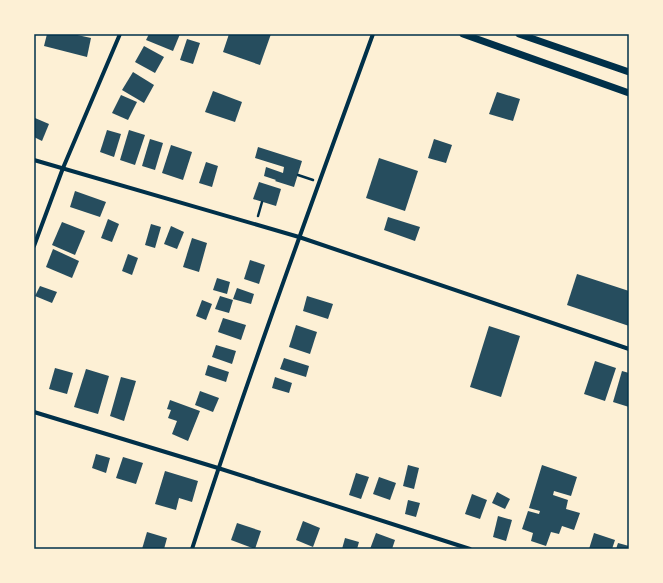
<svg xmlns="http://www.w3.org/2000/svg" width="663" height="583" font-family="Lora,serif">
<rect width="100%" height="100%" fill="#fdf0d5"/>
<g fill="#264d5e">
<polygon points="47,34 73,34 91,38 87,57 44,46"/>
<polygon points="149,34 180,34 173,51 146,40"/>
<polygon points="229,34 271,34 260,65 223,52"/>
<polygon points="187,39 200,43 193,64 180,60"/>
<polygon points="144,46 164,57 155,73 135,62"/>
<polygon points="133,72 154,85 144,103 122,90"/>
<polygon points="213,91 242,102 235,122 205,112"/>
<polygon points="497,92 520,99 513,121 489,114"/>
<polygon points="121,95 137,102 128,120 112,113"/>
<polygon points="35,118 49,124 42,141 34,137"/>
<polygon points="107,130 121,134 114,157 100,152"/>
<polygon points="129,130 145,135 135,165 120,160"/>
<polygon points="150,139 163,143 155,170 142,166"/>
<polygon points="434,139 452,145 446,163 428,158"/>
<polygon points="171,145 192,152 183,180 162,173"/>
<polygon points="258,147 302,161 294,187 275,181 276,180 264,176 266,167 283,173 284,167 255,158"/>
<polygon points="379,158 418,171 405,211 366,198"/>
<polygon points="206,162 218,166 212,187 199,183"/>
<polygon points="259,182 281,189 276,206 253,199"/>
<polygon points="75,191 106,202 100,217 70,207"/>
<polygon points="388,217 420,227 415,241 384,230"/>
<polygon points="108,219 119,224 112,242 101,238"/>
<polygon points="62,222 85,231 75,255 52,245"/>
<polygon points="151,224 161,227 155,248 145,245"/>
<polygon points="171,226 184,232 177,249 164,244"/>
<polygon points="192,238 207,243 199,272 183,267"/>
<polygon points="53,249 79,261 72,278 46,267"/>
<polygon points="128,254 138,258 132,275 122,271"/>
<polygon points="250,260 265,265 259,284 244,279"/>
<polygon points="577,274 629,291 629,326 567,305"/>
<polygon points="217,278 230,282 227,294 213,290"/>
<polygon points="40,286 57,292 52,303 35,296"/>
<polygon points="237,288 254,294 251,304 233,299"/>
<polygon points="220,296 233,300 229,313 215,309"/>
<polygon points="307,296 333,304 328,319 303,311"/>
<polygon points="202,300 212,304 206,320 196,316"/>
<polygon points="223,318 246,325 241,340 218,332"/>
<polygon points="296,325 317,332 310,354 289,347"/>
<polygon points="489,326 520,336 501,397 470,387"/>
<polygon points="216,345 236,351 232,364 212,357"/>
<polygon points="284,358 309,366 306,377 280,369"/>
<polygon points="595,361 616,368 605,401 584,394"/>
<polygon points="208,365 229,372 226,382 205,375"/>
<polygon points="55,368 73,373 67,394 49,389"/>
<polygon points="86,369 109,376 98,414 74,407"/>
<polygon points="622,371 629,373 629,407 613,402"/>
<polygon points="121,377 136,381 124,421 110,416"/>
<polygon points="275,377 292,383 289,393 272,388"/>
<polygon points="200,391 219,398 213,412 195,405"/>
<polygon points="170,400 200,411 188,441 172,434 177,421 168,418 171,410 167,409"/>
<polygon points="96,454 110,458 106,473 92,468"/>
<polygon points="123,457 143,463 136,484 116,478"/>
<polygon points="408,465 419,468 414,489 403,486"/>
<polygon points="542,465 577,477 571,496 554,491 553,495 568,500 566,509 580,513 574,530 562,526 559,534 551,532 546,546 531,541 533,533 522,529 528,511 539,514 540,511 529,508"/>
<polygon points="165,471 198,481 192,502 179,498 176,510 155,504"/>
<polygon points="356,473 369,477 361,499 349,495"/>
<polygon points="379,477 396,483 390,500 373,494"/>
<polygon points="497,492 510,499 505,509 492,503"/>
<polygon points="472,494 487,500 480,519 465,514"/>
<polygon points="408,500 420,503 416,517 405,514"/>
<polygon points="498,516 512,520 506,541 493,537"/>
<polygon points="303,521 320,528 313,547 296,540"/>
<polygon points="237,523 261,531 255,549 231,540"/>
<polygon points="147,532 167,538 164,549 142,549"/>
<polygon points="376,533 395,540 392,549 370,549"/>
<polygon points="594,533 615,540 612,549 589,549"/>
<polygon points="345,538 359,542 357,549 342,549"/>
<polygon points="618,543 629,546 629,549 616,549"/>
</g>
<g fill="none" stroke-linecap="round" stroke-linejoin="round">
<g stroke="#003049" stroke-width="2.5">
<polyline points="298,175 313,180"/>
<polyline points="258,216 262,202"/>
</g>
<g stroke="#003049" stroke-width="4">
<polyline points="34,160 299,237 629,349"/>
<polyline points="34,246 63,168 120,34"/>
<polyline points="34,412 218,468 470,549"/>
<path d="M192,549C248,376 311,205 373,34"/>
</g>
<g stroke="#003049" stroke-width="7">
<polyline points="463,34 629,93"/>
<polyline points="519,34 629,72"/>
</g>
</g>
<rect width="663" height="583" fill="none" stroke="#fdf0d5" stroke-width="70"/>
<rect x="35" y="35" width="593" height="513" fill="none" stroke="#003049" stroke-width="1.5"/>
</svg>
